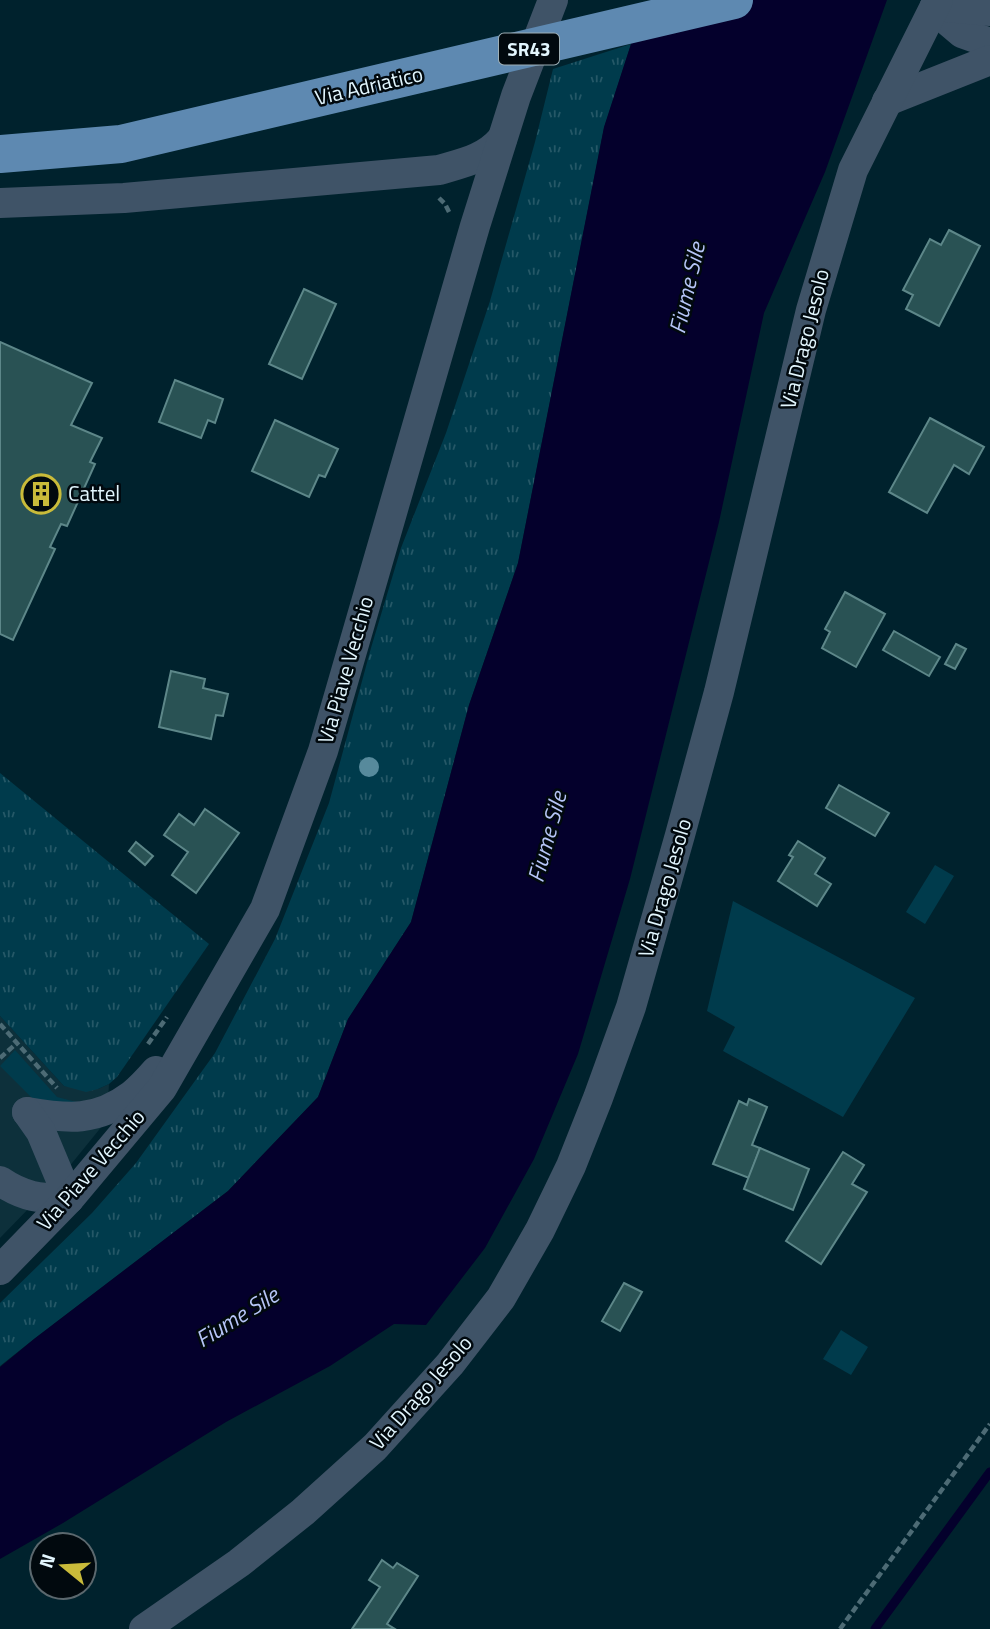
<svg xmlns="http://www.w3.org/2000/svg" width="990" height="1629" font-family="'Titillium Web',sans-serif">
<defs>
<pattern id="grass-tufts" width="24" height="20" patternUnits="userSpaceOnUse" patternTransform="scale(1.75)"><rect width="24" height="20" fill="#003b4c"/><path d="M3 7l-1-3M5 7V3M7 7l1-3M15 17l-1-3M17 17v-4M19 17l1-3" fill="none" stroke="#255867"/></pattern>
</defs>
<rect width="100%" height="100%" fill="#00222d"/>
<polygon fill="#0d303b" points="0,1016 64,1086 98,1089 109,1084 107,1120 68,1168 0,1238"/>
<g fill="url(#grass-tufts)">
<polygon points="631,44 604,128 518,563 469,705 411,922 348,1019 318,1097 228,1191 34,1339 0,1366 0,1303 92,1213 136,1163 215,1053 275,939 329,803 371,648 401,548 446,433 490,301 535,142 553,69"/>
<polygon points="0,773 209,944 117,1077 109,1084 98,1089 86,1092 64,1086 0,1016"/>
</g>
<g fill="#003b4c">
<polygon points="935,865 954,876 925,924 906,912"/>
<polygon points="733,901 915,998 843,1117 723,1051 735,1027 707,1011"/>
<polygon points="15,1050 57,1097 92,1106 33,1099 0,1066"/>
<polygon points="841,1330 868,1347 851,1375 823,1359"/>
</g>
<polygon fill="#04002c" points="651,0 887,0 825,172 764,313 719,522 630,879 578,1054 534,1159 485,1248 426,1325 394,1324 330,1366 226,1422 63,1523 0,1559 0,1367 34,1339 228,1191 318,1097 348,1019 411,922 469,705 518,563 604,127 631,44"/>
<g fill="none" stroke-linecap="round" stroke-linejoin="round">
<polyline stroke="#04002c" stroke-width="9" points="875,1629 990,1472"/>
</g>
<g fill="#295254" stroke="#5d8789" stroke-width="2">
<polygon points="949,230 980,246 939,326 906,309 913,295 903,290 930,239 941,245"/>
<polygon points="304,289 336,304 302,379 269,364"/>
<polygon points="0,342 92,383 71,425 102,438 90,462 95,464 67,526 61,524 50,547 55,549 13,640 0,634"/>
<polygon points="175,380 223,399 215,423 208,420 201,438 159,422"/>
<polygon points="930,418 984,447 969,474 954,465 927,513 889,492"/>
<polygon points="275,420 338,449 325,477 319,475 309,497 252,471"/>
<polygon points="845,592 885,614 856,667 822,648 830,632 825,629"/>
<polygon points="894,631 940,657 929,676 883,650"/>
<polygon points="956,644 966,649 955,669 945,664"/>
<polygon points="171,671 205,679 203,688 228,694 223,716 216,715 211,739 159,727"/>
<polygon points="839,785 889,813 875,836 826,808"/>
<polygon points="205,809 239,833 196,893 172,875 188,852 164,835 179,814 194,825"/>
<polygon points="798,841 825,858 815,874 831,884 817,906 778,881 793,857 789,855"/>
<polygon points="136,842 153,856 145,865 129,851"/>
<polygon points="749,1099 767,1107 752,1145 760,1148 749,1178 713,1164 739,1101 747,1105"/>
<polygon points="760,1148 809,1169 793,1210 744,1189"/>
<polygon points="843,1152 864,1165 852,1184 867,1192 821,1264 786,1241"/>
<polygon points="624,1283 642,1292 620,1331 602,1321"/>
<polygon points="382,1560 393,1568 397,1563 418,1576 387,1624 395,1629 352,1629 380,1587 369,1580"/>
</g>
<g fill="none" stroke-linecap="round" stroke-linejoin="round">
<g stroke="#4d6b75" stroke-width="4.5" stroke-dasharray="7 3.5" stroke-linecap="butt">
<polyline points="439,198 445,204 450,214"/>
<polyline points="0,1024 57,1088"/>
<polyline points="148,1044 167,1017"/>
<polyline points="0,1058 17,1043"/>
<polyline points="840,1629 990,1424"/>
</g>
<g stroke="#3f5367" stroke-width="30">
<polyline points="935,6 949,22 962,33 990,43"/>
<polyline points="935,6 990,11"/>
<polyline points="887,101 990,60"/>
<path d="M0,203L124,198L439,170C463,163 485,159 502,139"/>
<path d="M27,1112C68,1119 96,1122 132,1095C141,1088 149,1079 156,1071"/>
<path d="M0,1181C25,1198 40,1198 69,1199L41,1132L27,1112"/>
<polyline points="0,1270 69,1199 162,1088 265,909 323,751 475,226 516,96 553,0"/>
<polyline points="144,1629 239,1563 303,1512 375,1447 450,1364 501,1298 540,1230 571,1166 598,1098 631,1007 680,835 719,692 811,310 853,170 938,0"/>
</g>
<polyline stroke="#5e89b1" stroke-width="38" points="0,154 121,144 734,0"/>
</g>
<circle fill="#578a9c" cx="369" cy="767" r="10"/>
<defs>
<g id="building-ring" transform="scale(2.0125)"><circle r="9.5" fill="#01090e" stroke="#c9bb3a" stroke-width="1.5"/><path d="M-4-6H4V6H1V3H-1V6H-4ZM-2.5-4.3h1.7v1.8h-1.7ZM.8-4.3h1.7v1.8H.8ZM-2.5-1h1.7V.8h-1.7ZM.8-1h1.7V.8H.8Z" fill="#c9bb3a"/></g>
</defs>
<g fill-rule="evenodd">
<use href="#building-ring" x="41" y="494"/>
</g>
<g text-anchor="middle" stroke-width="5" stroke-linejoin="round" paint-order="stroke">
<rect fill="#01090e" stroke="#9eafb6" stroke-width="2" x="499" y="33.5" width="60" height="31" rx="5"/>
<g font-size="19" font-weight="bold" fill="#e2f6fe">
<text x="529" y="56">SR43</text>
</g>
<g font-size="21" fill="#e2f6fe" stroke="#01090e">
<text transform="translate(369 86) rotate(-13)" y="7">Via Adriatico</text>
<text transform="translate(805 339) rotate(-76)" y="7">Via Drago Jesolo</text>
<text transform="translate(346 670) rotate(-74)" y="7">Via Piave Vecchio</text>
<text transform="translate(665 888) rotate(-74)" y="7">Via Drago Jesolo</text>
<text transform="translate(91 1170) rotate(-49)" y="7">Via Piave Vecchio</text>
<text transform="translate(421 1393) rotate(-49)" y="7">Via Drago Jesolo</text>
</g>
<g font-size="21" fill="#e2f6fe" stroke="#01090e" text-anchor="start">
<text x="68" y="501">Cattel</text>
</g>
<g font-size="23" font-style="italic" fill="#b6c5f7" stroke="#01090e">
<text transform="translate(687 288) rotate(-77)" y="8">Fiume Sile</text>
<text transform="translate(547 837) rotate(-75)" y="8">Fiume Sile</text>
<text transform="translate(237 1317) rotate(-32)" y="8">Fiume Sile</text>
</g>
</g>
<g transform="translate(63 1566) rotate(288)"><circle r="33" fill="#01090e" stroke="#5b686e" stroke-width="2"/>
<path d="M0-5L12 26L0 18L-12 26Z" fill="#c9bb3a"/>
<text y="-10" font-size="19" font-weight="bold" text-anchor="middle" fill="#e2f6fe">N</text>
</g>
</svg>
